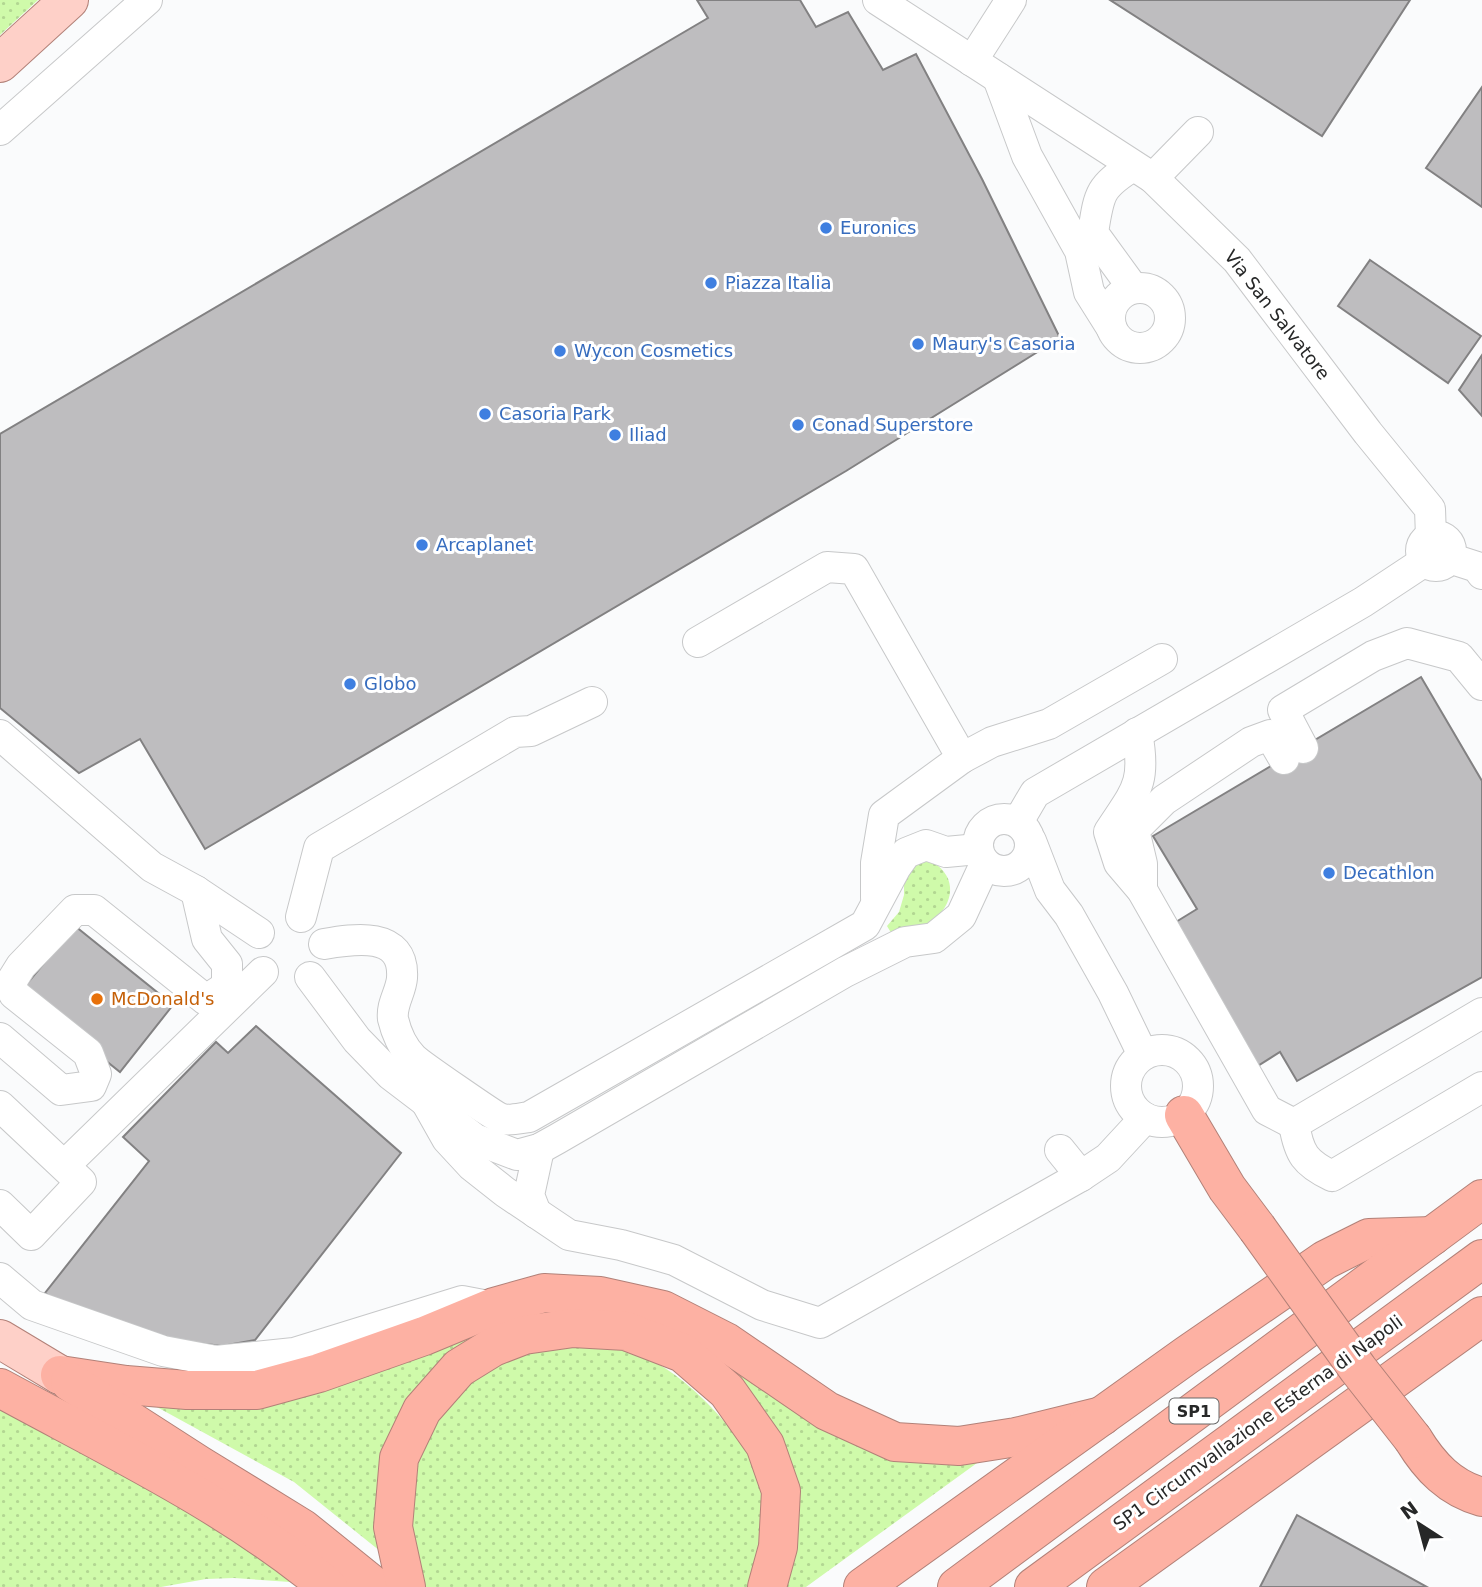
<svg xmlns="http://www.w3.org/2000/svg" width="1482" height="1587" font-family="'DejaVu Sans',sans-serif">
<defs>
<pattern id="grass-dots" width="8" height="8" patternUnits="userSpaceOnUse" patternTransform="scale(1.75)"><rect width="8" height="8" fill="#cffaaa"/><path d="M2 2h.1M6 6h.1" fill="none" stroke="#b2d692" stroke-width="1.8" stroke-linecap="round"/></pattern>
</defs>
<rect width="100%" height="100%" fill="#fafbfc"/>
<g fill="url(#grass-dots)">
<polygon points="0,0 38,0 0,35"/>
<path d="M929,860C955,873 957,899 935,919C923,929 907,932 893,936L887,926L899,912L904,895V883L914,865Z"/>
<polygon points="479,1329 481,1335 381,1462 377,1491 376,1521 380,1551 294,1482 155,1406"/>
<path d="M559,1344C584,1345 609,1344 633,1352C664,1364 688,1383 711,1407C724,1421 738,1436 748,1452C771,1492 762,1546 748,1587H424L412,1553V1474L432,1425L466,1385L512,1357Z"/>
<polygon points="720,1356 976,1458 977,1463 806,1587 784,1587 789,1570"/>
<polygon points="0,1404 231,1531 290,1575 290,1582 234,1578 206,1579 161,1587 0,1587"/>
</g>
<g fill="#bebdbf" stroke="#828182" stroke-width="2">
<polygon points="697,0 800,0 816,27 848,12 883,70 916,54 982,179 1060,338 846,471 205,849 140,739 79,773 0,708 0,434 708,18"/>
<polygon points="1110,0 1410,0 1322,136"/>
<polygon points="1482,87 1482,207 1426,168"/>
<polygon points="1370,260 1481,336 1448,383 1338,306"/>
<polygon points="1482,355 1482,416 1459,390"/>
<polygon points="1421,677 1482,781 1482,977 1297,1081 1280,1052 1256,1067 1171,925 1197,909 1153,836"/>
<polygon points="75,926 173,1005 120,1072 20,992"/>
<polygon points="256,1026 401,1153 255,1340 222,1346 181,1341 66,1308 45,1293 149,1161 123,1137 216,1042 228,1053"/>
<polygon points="1297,1515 1427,1587 1260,1587"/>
</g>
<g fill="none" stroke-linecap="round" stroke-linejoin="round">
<g stroke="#c7c8c9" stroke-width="32">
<g id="minor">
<polyline points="878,0 1153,178 1237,260 1368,433 1430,509 1431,537"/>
<polyline points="972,61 1011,0"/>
<polyline points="998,78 1027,156 1080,251 1089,292 1111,327"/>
<polyline points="0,130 147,0"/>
<path d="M1133,166C1099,187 1099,194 1093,233L1133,288"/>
<polyline points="1153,178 1198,132"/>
<circle cx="1140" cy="318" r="30"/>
<circle cx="1436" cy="551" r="15"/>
<polyline points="1449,558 1477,567 1482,574"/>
<polyline points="698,642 827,567 854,569 962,758 884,815 876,863 876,898"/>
<path d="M1137,733C1147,784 1135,792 1109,832L1119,863L1142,890L1267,1110L1294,1124"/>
<polyline points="0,735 152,867 196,891 259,933"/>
<polyline points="1303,748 1283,710 1373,656 1407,643 1459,657 1482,685"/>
<polyline points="962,758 992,742 1049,724 1162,659"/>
<circle cx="1004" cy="845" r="26"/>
<polyline points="1018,822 1035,793 1363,602 1425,561"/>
<polyline points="1031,841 1050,890 1069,915 1113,993 1143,1055"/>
<polyline points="1142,890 1142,864 1134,830 1164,800 1251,742 1270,735 1284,759"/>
<polyline points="301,917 319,848 515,732 531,731 592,702"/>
<path d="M324,944C353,939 405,930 402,978C401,992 391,1004 393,1019C396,1032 403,1048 413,1058C419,1064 495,1117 502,1119C509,1121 521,1118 529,1117L865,925L896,867L906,853L926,845L946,852L978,849"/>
<polyline points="310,977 357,1040 391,1075 475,1139 517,1155 539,1149 557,1139 845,972 905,942 934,938 961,916 985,864"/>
<path d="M1482,1013L1294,1124C1299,1154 1305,1163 1332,1176L1482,1087"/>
<polyline points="0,1038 61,1090 91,1086 96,1074 88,1053 14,994 11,982 21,966 75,910 94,910 206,1000 227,986 227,964 207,939 196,891"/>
<circle cx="1162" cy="1086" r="36"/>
<polyline points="425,1100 447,1139 472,1166 505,1192 569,1235 621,1245 674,1260 762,1305 820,1323 1081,1176 1108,1158 1145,1118"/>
<polyline points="0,1106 81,1182 31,1235 0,1205"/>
<polyline points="1060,1150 1081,1176"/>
<polyline points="65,1165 263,972"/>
<polyline points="536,1213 529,1195 539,1149"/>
<polyline points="0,1278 32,1305 163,1351 216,1361 294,1353 462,1301 483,1305"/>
</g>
</g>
<g stroke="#b28178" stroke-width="40">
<g id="major">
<polyline points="0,63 69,0"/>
<polyline points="0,1339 60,1375"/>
</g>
</g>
<g stroke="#b28178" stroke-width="40">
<g id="highway">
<polyline points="1184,1115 1227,1188 1257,1228"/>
<polyline points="60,1375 126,1385 187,1390 257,1390 319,1373 424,1336 494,1307 544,1293 600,1296 663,1310 726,1342 827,1411 895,1442 959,1446 1016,1437 1102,1416"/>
<polyline points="70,1382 199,1465 303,1529 375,1587"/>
<path d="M0,1388C112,1449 230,1505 328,1587"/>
<path d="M1413,1439C1430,1467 1450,1488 1482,1497"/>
<polyline points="406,1587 393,1527 399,1458 422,1410 459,1368 493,1347 524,1335 573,1328 626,1331 683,1353 727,1391 765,1445 781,1491 778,1547 767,1587"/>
<polyline points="863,1587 1187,1355 1325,1260 1369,1238 1432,1236"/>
<polyline points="957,1587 1482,1199"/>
<polyline points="1034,1587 1482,1259"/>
<polyline points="1106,1587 1482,1316"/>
</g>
</g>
<use href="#minor" stroke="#fff" stroke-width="30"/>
<use href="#major" stroke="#fed0c8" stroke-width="38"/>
<use href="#highway" stroke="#fdb1a3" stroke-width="38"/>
<g stroke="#b28178" stroke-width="40" stroke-linecap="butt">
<polyline id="highway-bridge" points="1257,1228 1358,1369 1413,1439"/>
</g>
<use href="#highway-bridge" stroke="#fdb1a3" stroke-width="38"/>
</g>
<g fill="#3f7fe0" stroke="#fff" stroke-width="2.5">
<circle cx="826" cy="228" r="7"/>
<circle cx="711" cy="283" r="7"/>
<circle cx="918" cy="344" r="7"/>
<circle cx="560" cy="351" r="7"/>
<circle cx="485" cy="414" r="7"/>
<circle cx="798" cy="425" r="7"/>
<circle cx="615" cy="435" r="7"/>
<circle cx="422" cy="545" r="7"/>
<circle cx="350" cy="684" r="7"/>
<circle cx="1329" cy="873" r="7"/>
</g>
<circle fill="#e8710a" stroke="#fff" stroke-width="2.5" cx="97" cy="999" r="7"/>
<g text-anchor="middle" stroke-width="6" stroke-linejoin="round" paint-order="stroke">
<rect fill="#fff" stroke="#686868" stroke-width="2" x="1169.5" y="1398.5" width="49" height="25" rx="5"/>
<g font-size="16" font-weight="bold" fill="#272828">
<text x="1194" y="1417">SP1</text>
</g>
<g font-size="18" fill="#366cbe" stroke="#fff" text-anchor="start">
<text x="840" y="234">Euronics</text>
<text x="725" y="289">Piazza Italia</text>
<text x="932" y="350">Maury's Casoria</text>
<text x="574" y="357">Wycon Cosmetics</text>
<text x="499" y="420">Casoria Park</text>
<text x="812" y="431">Conad Superstore</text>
<text x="629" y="441">Iliad</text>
<text x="436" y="551">Arcaplanet</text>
<text x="364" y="690">Globo</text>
<text x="1343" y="879">Decathlon</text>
</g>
<g font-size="18" fill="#272828" stroke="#fff">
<text transform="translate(1277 315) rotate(52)" y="6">Via San Salvatore</text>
<text transform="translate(1258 1423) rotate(-36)" y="6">SP1 Circumvallazione Esterna di Napoli</text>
</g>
<g font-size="18" fill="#c56008" stroke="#fff" text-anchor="start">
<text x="111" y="1005">McDonald's</text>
</g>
</g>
<g transform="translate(1419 1524) rotate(324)" stroke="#ffffff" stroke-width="5" paint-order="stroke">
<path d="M0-5L12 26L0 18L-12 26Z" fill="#272828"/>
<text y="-10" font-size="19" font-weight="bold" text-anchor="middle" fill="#272828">N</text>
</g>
</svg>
